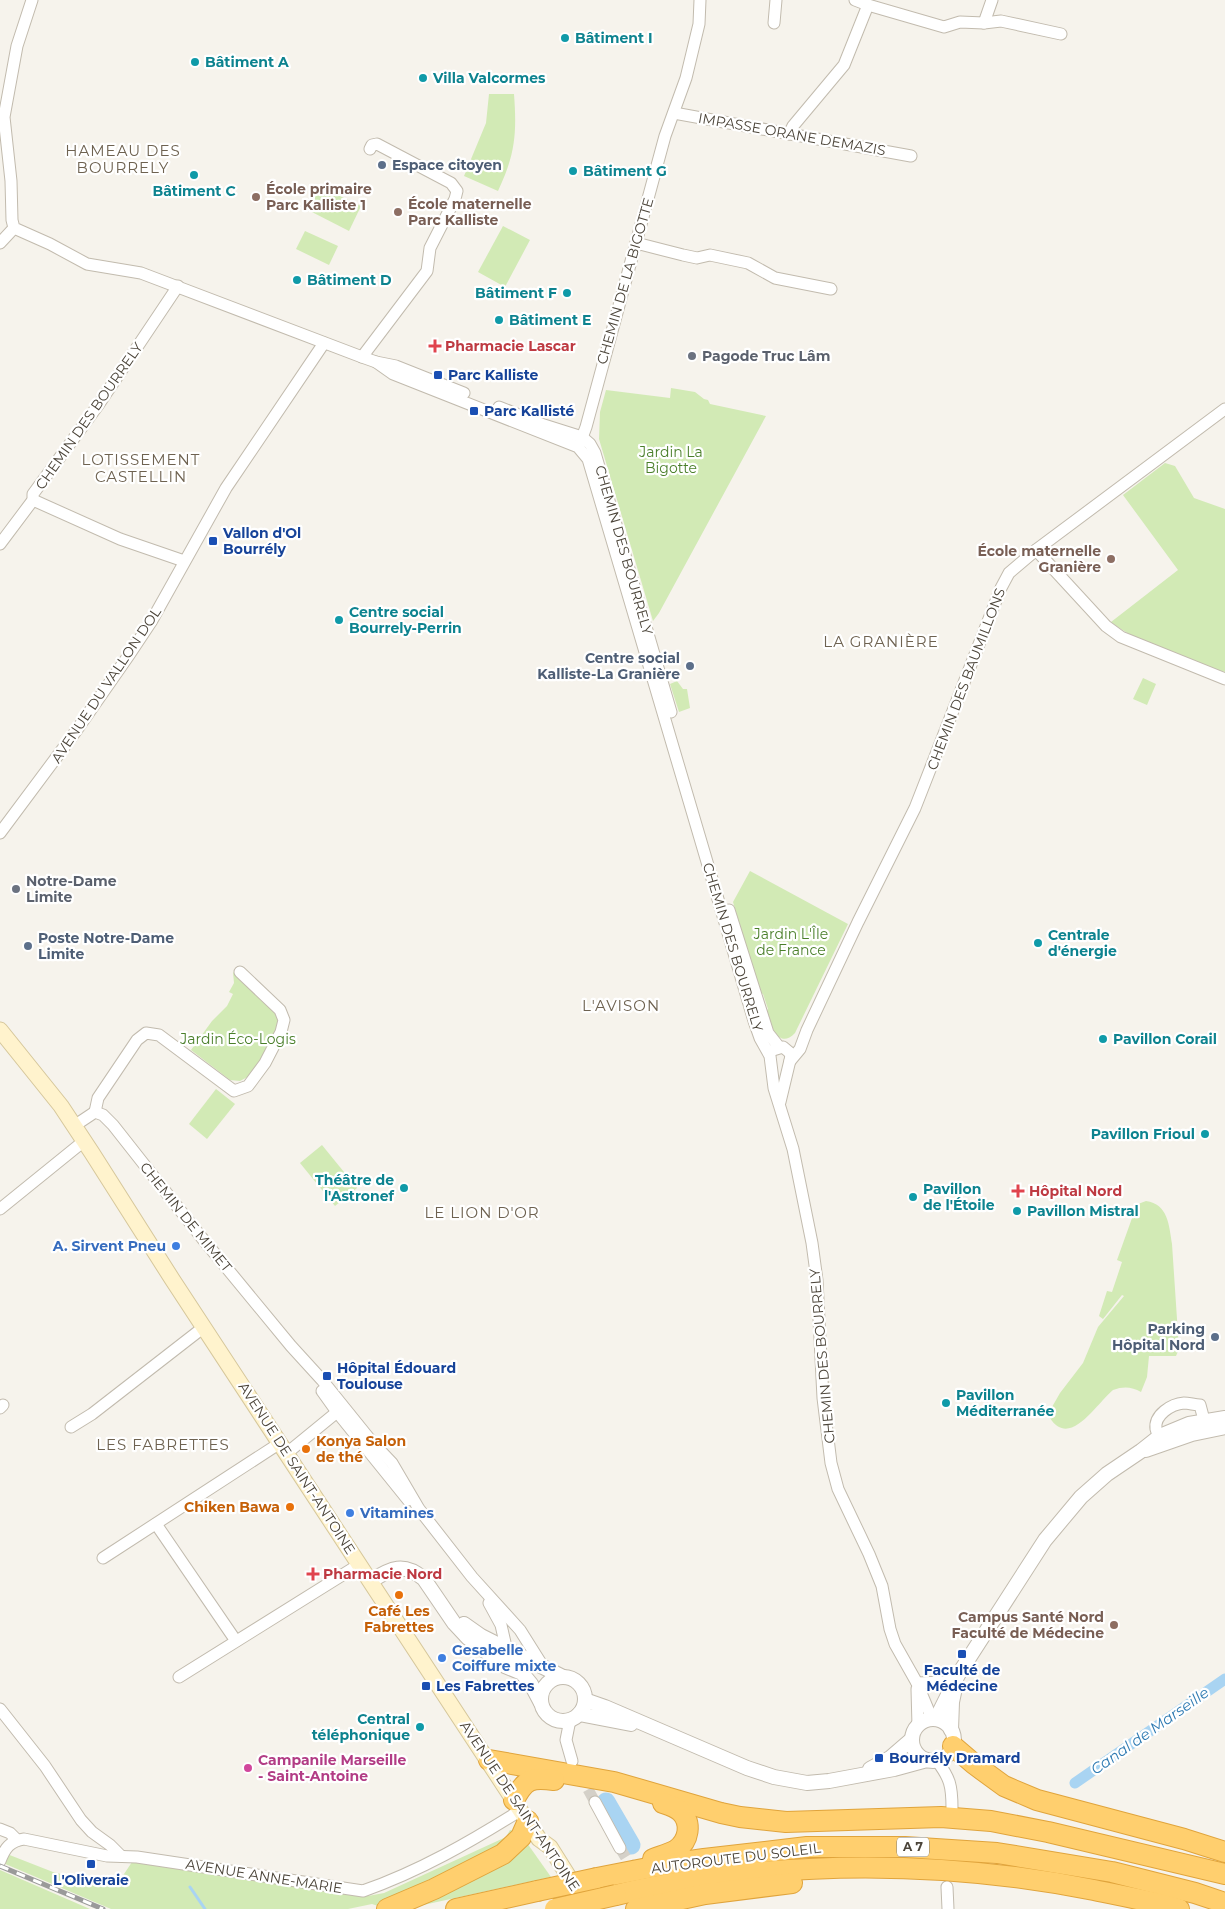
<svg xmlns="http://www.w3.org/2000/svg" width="1225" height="1909" font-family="Montserrat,sans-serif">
<rect width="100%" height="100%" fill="#f6f3ec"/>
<g fill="#d2eab5">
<path d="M489,94H514C517,134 515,155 498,191L464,176L486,123Z"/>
<polygon points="319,186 361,206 349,231 308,210"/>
<polygon points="503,226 530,240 505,287 478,272"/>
<polygon points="305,231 338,246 329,265 296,249"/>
<polygon points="671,388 695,392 704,399 708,400 710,404 766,416 659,613 653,621 599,439 600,412 606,390 670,398"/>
<path d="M1165,463L1175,466L1194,498L1225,509V672C1193,663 1136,642 1111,622L1178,570L1123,495Z"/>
<polygon points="1143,678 1156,684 1147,705 1133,699"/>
<polygon points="677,681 683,689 687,689 690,708 679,712 670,684"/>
<path d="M750,871L848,924L795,1033C778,1051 770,1023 766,1011L768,1009L763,994L760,993L733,902Z"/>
<path d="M233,972C246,985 279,1008 280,1027L253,1074L240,1081L230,1080L191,1050L212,1021L227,1006L233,994L229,992L234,983Z"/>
<polygon points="216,1089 235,1104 207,1139 189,1124"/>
<polygon points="322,1145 357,1188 335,1206 300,1163"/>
<path d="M1146,1201C1168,1204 1169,1225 1172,1244L1179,1349L1176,1356H1149L1147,1377L1141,1392C1132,1387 1124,1386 1113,1390C1096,1404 1070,1449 1050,1418L1052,1407L1060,1393L1083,1363L1098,1327L1124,1296L1122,1295L1103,1319L1099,1316L1107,1291L1112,1292L1122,1262L1117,1260L1136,1207L1138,1204Z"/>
<polygon points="510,1830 515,1831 509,1842 378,1906 372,1904 348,1909 111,1909 3,1863 7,1854 53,1872 90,1881 122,1877 132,1862 368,1896 384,1893 506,1837"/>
<polygon points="527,1843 551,1877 405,1909"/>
<polygon points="0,1870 90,1909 0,1909"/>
</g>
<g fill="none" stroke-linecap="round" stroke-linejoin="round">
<polyline stroke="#a9d4f2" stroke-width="3" points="190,1887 205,1909"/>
<polyline stroke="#a9d4f2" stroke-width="11" points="1075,1783 1225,1679"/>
<polyline stroke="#a9d4f2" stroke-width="19" points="606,1802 631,1845"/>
<g stroke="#d4d0c8" stroke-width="11" stroke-dasharray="11 5.5" stroke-linecap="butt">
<polyline points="580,1775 595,1802"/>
<polyline points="620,1848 635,1873"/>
</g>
<g stroke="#c2bbae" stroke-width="13">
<g id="minor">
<polyline points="32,0 17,46 4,117 11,181 12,220 14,228 50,244 87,264 141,273 362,357 376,362 396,366 464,393"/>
<polyline points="868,5 944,27 960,22 984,23 1001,21 1061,34"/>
<polyline points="774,23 776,0"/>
<polyline points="984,23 992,0"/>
<polyline points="674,113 911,156"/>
<polyline points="789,134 793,126 844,65 868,5 855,0"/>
<polyline points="0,243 14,228"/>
<polyline points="636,243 683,255 697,258 710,255 748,263 775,278 831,289"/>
<polyline points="362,357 427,271 430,248 455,199 457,191 451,183 377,144 372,145 370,149"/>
<polyline points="376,362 393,374 578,447 588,459 754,1021 760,1038 770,1056 774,1088 793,1149 812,1243 817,1280 823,1398 831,1463 838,1489 869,1554 882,1586 890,1629 895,1644 917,1683 932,1719"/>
<polyline points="499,407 544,425 582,437 590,444 595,453 671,712"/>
<polyline points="580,443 586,427 665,136 686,78 699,24 700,0"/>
<polyline points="33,500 120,539 184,561"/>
<polyline points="0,544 33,500 33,494 99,404 178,286"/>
<polyline points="1036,550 1106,626 1121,637 1225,679"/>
<polyline points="0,833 76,731 129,655 151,622 226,488 324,343"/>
<polyline points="729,910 768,1033 779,1047"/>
<polyline points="773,1050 783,1047 789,1052 791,1056 780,1102"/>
<polyline points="790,1061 800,1049 807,1030 858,922 915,808 1001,588 1009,573 1036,550 1225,409"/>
<polyline points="95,1112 98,1098 137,1040 146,1033 159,1035 234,1091 248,1086 265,1063 281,1032 284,1020 280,1010 240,972"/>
<polyline points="74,1126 95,1112 103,1115 113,1125 202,1238 291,1346 322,1380 372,1442 392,1463 419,1509 472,1577 520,1630 542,1665"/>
<polyline points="0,1209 84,1141"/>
<polyline points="322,1391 337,1412 408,1500"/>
<polyline points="0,1408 3,1405"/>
<polyline points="71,1427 92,1414 204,1327"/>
<path d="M1164,1443C1161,1439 1157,1434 1156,1429C1154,1415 1171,1404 1184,1403C1189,1403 1195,1405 1200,1405L1204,1420L1198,1427"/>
<polyline points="287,1453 342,1408"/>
<polyline points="156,1524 236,1641"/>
<polyline points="103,1558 280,1443"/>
<polyline points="489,1603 501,1625 509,1660 515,1669"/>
<polyline points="179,1677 360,1564"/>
<polyline points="917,1683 945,1682 958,1675"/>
<polyline points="917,1689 918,1726"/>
<polyline points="0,1709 45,1766 81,1820 92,1832 110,1845 121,1856"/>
<polyline points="570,1720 566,1740 572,1761"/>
<path d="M937,1761C950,1778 952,1786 952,1808"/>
<polyline points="595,1802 620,1848"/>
<polyline points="0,1829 10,1833 17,1840"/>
<path d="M0,1861C5,1848 10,1841 24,1839L107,1856L137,1857L363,1891C420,1871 470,1842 521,1810"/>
<polyline points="947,1887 948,1909"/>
</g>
</g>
<g stroke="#c2bbae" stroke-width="16">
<g id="tertiary">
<polyline points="1146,1450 1192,1434 1225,1427"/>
<path d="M371,1581C391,1568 404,1562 424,1579L454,1623L468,1638L505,1666L522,1673L531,1684L541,1703"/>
<polyline points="464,1624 481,1636 563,1677"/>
<circle cx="563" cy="1699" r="22"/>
<polyline points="585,1700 605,1707 747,1768 774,1777 807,1783 829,1781 894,1769 927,1760"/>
<polyline points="579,1714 631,1724"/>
<polyline points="936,1719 958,1675 1045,1540 1081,1497 1107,1474 1141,1451 1160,1436 1189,1424 1225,1418"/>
<circle cx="933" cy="1740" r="21"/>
<polyline points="951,1730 952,1702 955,1688"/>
<polyline points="870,1769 890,1758 912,1739"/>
</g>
</g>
<g stroke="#d6c79b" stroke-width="17">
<polyline id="secondary" points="0,1030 61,1106 92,1153 172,1279 539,1839 550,1847 589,1909"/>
</g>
<g stroke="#e0a43c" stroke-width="22">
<g id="motorway">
<polyline points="953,1746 974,1764 1004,1786 1037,1800 1184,1839 1225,1852"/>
<polyline points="489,1760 614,1782 721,1813 740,1817 786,1822 941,1817 991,1821 1048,1832 1225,1874"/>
<path d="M514,1800C525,1779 531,1777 554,1780"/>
<path d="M653,1859C661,1856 669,1854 676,1850C689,1841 692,1823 681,1812C676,1807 669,1805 663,1803"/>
<polyline points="597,1878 663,1865 704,1859 807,1847 905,1847 997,1853 1112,1872 1195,1893 1225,1903"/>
<path d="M616,1895C664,1883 713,1877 762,1872C875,1862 983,1868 1094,1890C1122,1896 1151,1901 1179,1909"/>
<polyline points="387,1909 434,1889 503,1854 521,1837 528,1821"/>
<polyline points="456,1909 537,1891"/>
<polyline points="636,1909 705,1894 792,1883"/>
</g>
</g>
<use href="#minor" stroke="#fff" stroke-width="11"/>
<use href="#tertiary" stroke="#fff" stroke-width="14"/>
<use href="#secondary" stroke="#fff3cd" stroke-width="15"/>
<use href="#motorway" stroke="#ffcf6e" stroke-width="20"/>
<g stroke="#9a9a9a" stroke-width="5">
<polyline id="rail" points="0,1866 103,1909"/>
</g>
<use href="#rail" stroke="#fff" stroke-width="3" stroke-dasharray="9" stroke-linecap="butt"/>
<g stroke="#e0a43c" stroke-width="22" stroke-linecap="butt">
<g id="motorway-bridge">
<polyline points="537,1891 597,1878"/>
<polyline points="555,1909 616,1895"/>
</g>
</g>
<use href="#motorway-bridge" stroke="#ffcf6e" stroke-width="20"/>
</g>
<g fill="#0f9aa8" stroke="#fff" stroke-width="2">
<circle cx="565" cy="38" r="5"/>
<circle cx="195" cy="62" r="5"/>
<circle cx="423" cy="78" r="5"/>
<circle cx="573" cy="171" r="5"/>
<circle cx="194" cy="175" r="5"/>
<circle cx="297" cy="280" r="5"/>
<circle cx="567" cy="293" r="5"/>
<circle cx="499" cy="320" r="5"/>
<circle cx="339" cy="620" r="5"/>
<circle cx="1038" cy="943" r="5"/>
<circle cx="1103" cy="1039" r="5"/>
<circle cx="1205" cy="1134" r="5"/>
<circle cx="404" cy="1188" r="5"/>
<circle cx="913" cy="1197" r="5"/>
<circle cx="1017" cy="1211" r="5"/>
<circle cx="946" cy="1403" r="5"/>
<circle cx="420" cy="1727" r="5"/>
</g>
<g fill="#5c6f8a" stroke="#fff" stroke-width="2">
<circle cx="382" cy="165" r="5"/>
<circle cx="690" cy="666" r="5"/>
<circle cx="28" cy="946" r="5"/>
<circle cx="1215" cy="1337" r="5"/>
</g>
<g fill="#8d6e63" stroke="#fff" stroke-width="2">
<circle cx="256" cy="197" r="5"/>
<circle cx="398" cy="212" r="5"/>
<circle cx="1111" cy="559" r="5"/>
<circle cx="1114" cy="1625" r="5"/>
</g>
<g fill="#e0444e" stroke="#fff" stroke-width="2">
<path d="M432.5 338.5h5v5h5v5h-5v5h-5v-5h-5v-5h5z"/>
<path d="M1015.5 1183.5h5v5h5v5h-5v5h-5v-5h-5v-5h5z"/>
<path d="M310.5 1566.5h5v5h5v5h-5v5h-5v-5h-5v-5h5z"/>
</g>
<g fill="#6b7280" stroke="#fff" stroke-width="2">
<circle cx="692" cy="356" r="5"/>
<circle cx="16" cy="889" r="5"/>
</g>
<g fill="#1a4fb4" stroke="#fff" stroke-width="2">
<rect x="433" y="370" width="10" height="10" rx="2.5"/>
<rect x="469" y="406" width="10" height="10" rx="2.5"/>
<rect x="208" y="536" width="10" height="10" rx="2.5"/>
<rect x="322" y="1371" width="10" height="10" rx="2.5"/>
<rect x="957" y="1649" width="10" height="10" rx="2.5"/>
<rect x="421" y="1681" width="10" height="10" rx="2.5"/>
<rect x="874" y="1753" width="10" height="10" rx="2.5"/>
<rect x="86" y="1859" width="10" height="10" rx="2.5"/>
</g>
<g fill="#3f7fe0" stroke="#fff" stroke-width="2">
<circle cx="176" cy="1246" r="5"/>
<circle cx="350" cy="1513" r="5"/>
<circle cx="442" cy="1658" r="5"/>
</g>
<g fill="#e8710a" stroke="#fff" stroke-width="2">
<circle cx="306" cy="1449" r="5"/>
<circle cx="290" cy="1507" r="5"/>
<circle cx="399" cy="1595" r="5"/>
</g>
<circle fill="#d1479c" stroke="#fff" stroke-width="2" cx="248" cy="1768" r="5"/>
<g text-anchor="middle" stroke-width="4.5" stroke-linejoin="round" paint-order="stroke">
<rect fill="#fff" stroke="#817c74" stroke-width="1" x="897" y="1837.5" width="32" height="19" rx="4"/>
<g font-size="12" font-weight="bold" fill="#4b4439">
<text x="913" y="1851">A 7</text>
</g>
<g font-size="14" font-weight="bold" fill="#0d838f" stroke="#fff" text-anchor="start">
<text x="575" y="43">Bâtiment I</text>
<text x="205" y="67">Bâtiment A</text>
<text x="433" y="83">Villa Valcormes</text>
<text x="583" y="176">Bâtiment G</text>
<text x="194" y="196" text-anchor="middle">Bâtiment C</text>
<text x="307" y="285">Bâtiment D</text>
<text x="557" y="298" text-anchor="end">Bâtiment F</text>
<text x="509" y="325">Bâtiment E</text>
<text x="349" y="617">Centre social<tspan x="349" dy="16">Bourrely-Perrin</tspan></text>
<text x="1048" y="940">Centrale<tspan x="1048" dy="16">d'énergie</tspan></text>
<text x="1113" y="1044">Pavillon Corail</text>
<text x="1195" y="1139" text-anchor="end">Pavillon Frioul</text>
<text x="394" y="1185" text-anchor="end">Théâtre de<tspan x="394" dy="16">l'Astronef</tspan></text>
<text x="923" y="1194">Pavillon<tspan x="923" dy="16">de l'Étoile</tspan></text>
<text x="1027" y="1216">Pavillon Mistral</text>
<text x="956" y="1400">Pavillon<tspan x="956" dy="16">Méditerranée</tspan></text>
<text x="410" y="1724" text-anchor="end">Central<tspan x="410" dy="16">téléphonique</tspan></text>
</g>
<g font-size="14" fill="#4b4439" stroke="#fff">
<text transform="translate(792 134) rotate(10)" y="5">IMPASSE ORANE DEMAZIS</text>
<text transform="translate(625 281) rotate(-74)" y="5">CHEMIN DE LA BIGOTTE</text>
<text transform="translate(89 416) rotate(-55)" y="5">CHEMIN DES BOURRELY</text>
<text transform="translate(624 550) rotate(74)" y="5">CHEMIN DES BOURRELY</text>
<text transform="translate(966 679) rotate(-69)" y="5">CHEMIN DES BAUMILLONS</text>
<text transform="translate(106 685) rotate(-56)" y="5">AVENUE DU VALLON DOL</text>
<text transform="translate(733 947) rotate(73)" y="5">CHEMIN DES BOURRELY</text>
<text transform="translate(186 1217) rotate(51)" y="5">CHEMIN DE MIMET</text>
<text transform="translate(822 1356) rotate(-95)" y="5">CHEMIN DES BOURRELY</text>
<text transform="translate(297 1468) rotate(57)" y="5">AVENUE DE SAINT-ANTOINE</text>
<text transform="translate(520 1806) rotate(56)" y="5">AVENUE DE SAINT-ANTOINE</text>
<text transform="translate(736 1858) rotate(-7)" y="5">AUTOROUTE DU SOLEIL</text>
<text transform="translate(264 1876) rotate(9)" y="5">AVENUE ANNE-MARIE</text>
</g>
<g font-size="14" font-weight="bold" fill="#4e5e75" stroke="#fff" text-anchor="start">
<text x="392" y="170">Espace citoyen</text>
<text x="680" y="663" text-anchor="end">Centre social<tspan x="680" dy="16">Kalliste-La Granière</tspan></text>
<text x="38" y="943">Poste Notre-Dame<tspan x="38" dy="16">Limite</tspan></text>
<text x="1205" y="1334" text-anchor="end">Parking<tspan x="1205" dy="16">Hôpital Nord</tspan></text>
</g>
<g font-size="14" font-weight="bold" fill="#785e54" stroke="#fff" text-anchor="start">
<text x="266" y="194">École primaire<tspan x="266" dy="16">Parc Kalliste 1</tspan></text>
<text x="408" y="209">École maternelle<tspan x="408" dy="16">Parc Kalliste</tspan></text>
<text x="1101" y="556" text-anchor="end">École maternelle<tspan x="1101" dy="16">Granière</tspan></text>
<text x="1104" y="1622" text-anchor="end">Campus Santé Nord<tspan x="1104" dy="16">Faculté de Médecine</tspan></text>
</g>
<g font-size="14" font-weight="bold" fill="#be3a42" stroke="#fff" text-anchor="start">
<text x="445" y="351">Pharmacie Lascar</text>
<text x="1029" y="1196">Hôpital Nord</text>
<text x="323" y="1579">Pharmacie Nord</text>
</g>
<g font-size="14" font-weight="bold" fill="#5b616d" stroke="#fff" text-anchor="start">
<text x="702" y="361">Pagode Truc Lâm</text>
<text x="26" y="886">Notre-Dame<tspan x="26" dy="16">Limite</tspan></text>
</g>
<g font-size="14" font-weight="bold" fill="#164399" stroke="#fff" text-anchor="start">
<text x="448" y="380">Parc Kalliste</text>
<text x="484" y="416">Parc Kallisté</text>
<text x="223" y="538">Vallon d'Ol<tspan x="223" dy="16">Bourrély</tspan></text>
<text x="337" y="1373">Hôpital Édouard<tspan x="337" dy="16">Toulouse</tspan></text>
<text x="962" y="1675" text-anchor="middle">Faculté de<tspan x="962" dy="16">Médecine</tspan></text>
<text x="436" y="1691">Les Fabrettes</text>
<text x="889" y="1763">Bourrély Dramard</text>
<text x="91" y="1885" text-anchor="middle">L'Oliveraie</text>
</g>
<g font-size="14" fill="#4a7f2a" stroke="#fff">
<text x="671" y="457">Jardin La<tspan x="671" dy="16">Bigotte</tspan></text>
<text x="791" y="939">Jardin L'Île<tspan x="791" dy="16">de France</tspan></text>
<text x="238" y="1044">Jardin Éco-Logis</text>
</g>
<g font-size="14" font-weight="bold" fill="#366cbe" stroke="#fff" text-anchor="start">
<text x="166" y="1251" text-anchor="end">A. Sirvent Pneu</text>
<text x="360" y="1518">Vitamines</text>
<text x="452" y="1655">Gesabelle<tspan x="452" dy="16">Coiffure mixte</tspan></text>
</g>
<g font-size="14" font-weight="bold" fill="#c56008" stroke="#fff" text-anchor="start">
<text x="316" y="1446">Konya Salon<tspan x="316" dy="16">de thé</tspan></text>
<text x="280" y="1512" text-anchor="end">Chiken Bawa</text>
<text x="399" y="1616" text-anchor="middle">Café Les<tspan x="399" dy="16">Fabrettes</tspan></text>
</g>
<g font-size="14" font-weight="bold" fill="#b23c85" stroke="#fff" text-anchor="start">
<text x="258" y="1765">Campanile Marseille<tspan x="258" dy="16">- Saint-Antoine</tspan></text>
</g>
<g font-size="15" letter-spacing="1" fill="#6e6250" stroke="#fff">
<text x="123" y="156">HAMEAU DES<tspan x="123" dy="17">BOURRELY</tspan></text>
<text x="141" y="465">LOTISSEMENT<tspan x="141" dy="17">CASTELLIN</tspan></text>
<text x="881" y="647">LA GRANIÈRE</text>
<text x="621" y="1011">L'AVISON</text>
<text x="482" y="1218">LE LION D'OR</text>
<text x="163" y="1450">LES FABRETTES</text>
</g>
<g font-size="15" font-style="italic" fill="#2e7ab2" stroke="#fff">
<text transform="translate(1150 1731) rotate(-35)" y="5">Canal de Marseille</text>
</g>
</g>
</svg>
